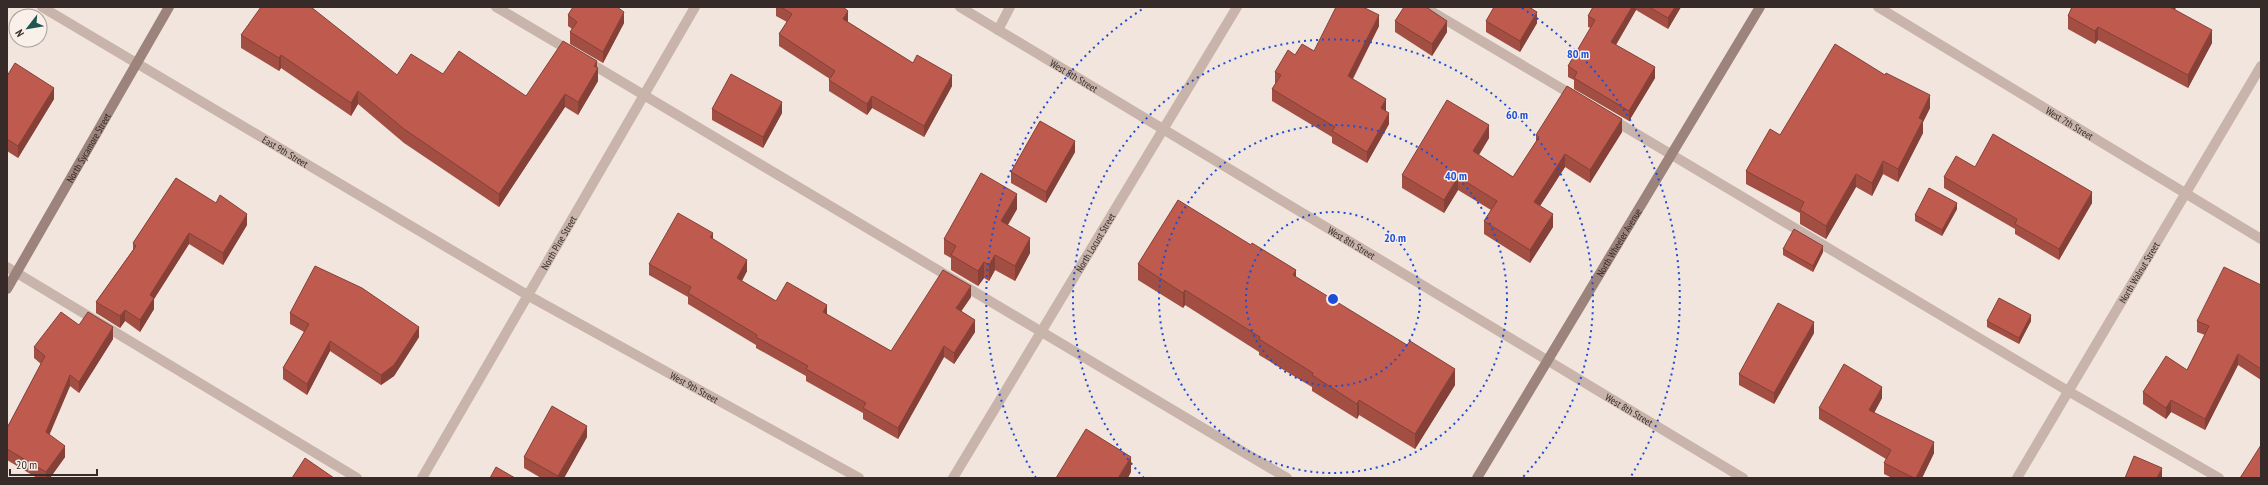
<svg xmlns="http://www.w3.org/2000/svg" width="2268" height="485" font-family="'PT Sans Narrow',sans-serif">
<rect width="100%" height="100%" fill="#f1e5dd"/>
<g fill="none" stroke-linecap="round" stroke-linejoin="round">
<g stroke="#c8b4aa" stroke-width="10">
<polyline points="496,7 572,52"/>
<polyline points="1424,7 1576,97"/>
<polyline points="998,30 1010,7"/>
<polyline points="585,60 1287,478"/>
<polyline points="1610,118 2068,391 2219,478"/>
<polyline points="7,267 357,478"/>
</g>
<g stroke="#c8b4aa" stroke-width="10">
<path id="s1" d="M42,7L529,296L859,478"/>
<path id="s2" d="M960,7L1743,478"/>
<path id="s3" d="M1878,7L2261,239"/>
<path id="s4" d="M422,478L695,7"/>
<path id="s5" d="M953,478L1237,7"/>
<path id="s6" d="M2017,478L2261,66"/>
</g>
<g stroke="#9c837b" stroke-width="10">
<path id="s7" d="M7,289L169,7"/>
<path id="s8" d="M1477,478L1760,7"/>
</g>
</g>
<g fill="#a34e43">
<polygon points="776,7 843,7 848,22 913,63 952,86 924,137 872,108 867,115 829,91 829,80 830,79 779,46 779,34 787,22 776,16"/>
<polygon points="1593,7 1681,7 1668,29 1636,10 1616,45 1655,78 1629,121 1574,89 1574,80 1568,77 1568,66 1591,28 1588,27 1588,16"/>
<polygon points="2072,7 2176,7 2175,10 2212,43 2188,88 2098,40 2095,44 2068,29 2068,16"/>
<polygon points="568,15 624,23 603,63 570,44 570,32 572,29 568,26"/>
<polygon points="1395,21 1447,32 1432,56 1395,32"/>
<polygon points="1486,21 1537,23 1520,52 1486,32"/>
<polygon points="1379,26 1353,79 1386,110 1386,111 1389,124 1367,163 1332,143 1332,137 1272,101 1272,89 1276,83 1275,83 1275,72 1295,55 1314,51"/>
<polygon points="241,35 397,75 443,74 526,96 597,67 598,81 578,115 565,107 499,207 404,143 358,104 351,116 281,68 279,71 241,48"/>
<polygon points="7,76 54,99 18,158 7,151"/>
<polygon points="1930,108 1923,122 1923,133 1898,182 1883,174 1872,196 1856,187 1826,239 1800,224 1800,213 1746,184 1746,171 1780,135"/>
<polygon points="712,109 782,113 763,148 712,120"/>
<polygon points="1622,132 1590,183 1565,167 1540,206 1553,227 1530,263 1484,234 1484,221 1491,210 1458,190 1444,213 1402,188 1402,175 1489,138 1479,155 1513,177 1536,142 1536,135"/>
<polygon points="1075,152 1046,203 1011,183 1011,172"/>
<polygon points="1975,167 2092,203 2059,260 2015,234 2015,229 1944,188 1944,177"/>
<polygon points="176,178 247,225 223,265 189,244 154,299 154,309 140,332 125,321 120,328 96,313 96,302 133,250 133,243"/>
<polygon points="1017,209 1008,225 1030,253 1015,281 995,270 989,281 984,278 978,286 951,270 951,258 944,254 944,239"/>
<polygon points="1957,209 1942,236 1915,221 1915,215"/>
<polygon points="713,239 747,271 742,281 776,301 827,315 891,351 971,297 961,311 975,332 954,364 944,357 898,439 863,419 863,413 806,381 806,376 756,348 756,345 688,304 688,297 649,275 649,264"/>
<polygon points="1783,249 1823,252 1813,272 1783,255"/>
<polygon points="1138,264 1296,277 1455,385 1415,449 1359,415 1357,419 1312,391 1312,387 1259,355 1259,352 1185,305 1183,308 1138,280"/>
<polygon points="2261,285 2261,380 2238,365 2205,430 2171,412 2166,419 2143,404 2143,392 2187,370 2205,335 2197,332 2197,321"/>
<polygon points="290,313 419,337 394,376 381,385 330,351 307,395 283,379 283,368 304,332 290,324"/>
<polygon points="1987,321 2031,321 2019,344 1987,327"/>
<polygon points="79,325 113,339 79,393 70,386 49,434 65,457 50,478 37,478 7,460 7,428 41,364 34,358 34,347"/>
<polygon points="1814,333 1774,404 1739,385 1739,374"/>
<polygon points="1882,398 1874,413 1934,453 1922,478 1892,478 1884,474 1884,463 1886,459 1819,419 1819,408"/>
<polygon points="587,437 564,478 541,478 524,468 524,457"/>
</g>
<g fill="#854037">
<polygon points="1632,7 1636,7 1636,10 1611,53 1611,42"/>
<polygon points="1675,7 1681,7 1668,29 1668,18"/>
<polygon points="2169,7 2176,7 2169,20"/>
<polygon points="848,11 848,22 843,19"/>
<polygon points="624,12 624,23 603,63 603,52"/>
<polygon points="1537,12 1537,23 1520,52 1520,41"/>
<polygon points="1379,15 1379,26 1348,87 1348,76"/>
<polygon points="1447,21 1447,32 1432,56 1432,44"/>
<polygon points="2098,27 2098,40 2095,44 2095,31"/>
<polygon points="2212,30 2212,43 2188,88 2188,75"/>
<polygon points="281,55 281,68 279,71 279,58"/>
<polygon points="597,61 597,69 598,68 598,81 578,115 578,102"/>
<polygon points="1655,67 1655,78 1629,121 1629,111"/>
<polygon points="952,75 952,86 924,137 924,126"/>
<polygon points="54,88 54,99 18,158 18,146"/>
<polygon points="358,91 358,104 351,116 351,103"/>
<polygon points="565,94 565,107 499,207 499,194"/>
<polygon points="1930,95 1930,108 1923,122 1923,133 1898,182 1898,169 1919,118"/>
<polygon points="872,96 872,108 867,115 867,104"/>
<polygon points="1386,99 1386,110 1381,119 1381,108"/>
<polygon points="782,102 782,113 763,148 763,137"/>
<polygon points="1389,113 1389,124 1367,163 1367,152"/>
<polygon points="1622,119 1622,132 1590,183 1590,170"/>
<polygon points="1489,125 1489,138 1473,164 1473,151"/>
<polygon points="1075,141 1075,152 1046,203 1046,192"/>
<polygon points="1565,154 1565,167 1534,215 1534,202"/>
<polygon points="1883,161 1883,174 1872,196 1872,183"/>
<polygon points="1856,174 1856,187 1826,239 1826,226"/>
<polygon points="1458,177 1458,190 1444,213 1444,200"/>
<polygon points="2092,192 2092,203 2059,260 2059,249"/>
<polygon points="1017,194 1017,209 1001,236 1001,221"/>
<polygon points="1957,203 1957,209 1942,236 1942,230"/>
<polygon points="247,214 247,225 223,265 223,253"/>
<polygon points="1553,214 1553,227 1530,263 1530,250"/>
<polygon points="189,233 189,244 154,299 154,309 140,332 140,320 150,295"/>
<polygon points="713,233 713,244 710,237"/>
<polygon points="1030,238 1030,253 1015,281 1015,266"/>
<polygon points="1823,246 1823,252 1813,272 1813,266"/>
<polygon points="995,255 995,270 989,281 989,265"/>
<polygon points="747,260 747,271 737,289 737,278"/>
<polygon points="984,262 984,278 978,286 978,271"/>
<polygon points="1296,270 1296,285 1293,275"/>
<polygon points="971,286 971,297 956,319 956,308"/>
<polygon points="1185,290 1185,305 1183,308 1183,293"/>
<polygon points="827,305 827,316 823,312"/>
<polygon points="125,310 125,321 120,328 120,316"/>
<polygon points="2031,315 2031,321 2019,344 2019,338"/>
<polygon points="975,320 975,332 954,364 954,353"/>
<polygon points="1814,322 1814,333 1774,404 1774,393"/>
<polygon points="113,327 113,339 79,393 79,382"/>
<polygon points="419,327 419,337 394,376 381,385 381,375"/>
<polygon points="330,341 330,351 307,395 307,384"/>
<polygon points="944,346 944,357 898,439 898,428"/>
<polygon points="2238,354 2238,365 2205,430 2205,419"/>
<polygon points="1455,369 1455,385 1415,449 1415,434"/>
<polygon points="70,375 70,386 46,443 46,432"/>
<polygon points="1882,387 1882,398 1869,422 1869,410"/>
<polygon points="1359,400 1359,415 1357,419 1357,404"/>
<polygon points="2171,400 2171,412 2166,419 2166,408"/>
<polygon points="587,426 587,437 564,478 558,478 558,476"/>
<polygon points="1934,442 1934,453 1922,478 1916,478"/>
<polygon points="65,446 65,457 50,478 46,478 46,472"/>
<polygon points="1131,457 1131,472 1128,478 1118,478"/>
<polygon points="2162,468 2162,478 2157,478"/>
</g>
<g fill="#be5b4e" stroke="#854037">
<polygon points="261,7 311,7 397,75 411,54 443,74 459,51 526,96 563,41 597,61 594,66 598,68 578,102 565,94 499,194 404,129 358,91 351,103 281,55 279,58 241,35"/>
<polygon points="573,7 617,7 624,12 603,52 570,32 577,22 568,15"/>
<polygon points="781,7 843,7 848,11 843,19 913,63 917,55 952,75 924,126 872,96 867,104 829,80 835,71 779,34 792,14"/>
<polygon points="1336,7 1363,7 1379,15 1348,76 1386,99 1381,108 1389,113 1367,152 1332,131 1335,127 1272,89 1281,75 1275,72 1288,50 1295,55 1302,44 1314,51"/>
<polygon points="1404,7 1426,7 1447,21 1432,44 1395,21"/>
<polygon points="1494,7 1529,7 1537,12 1520,41 1486,21"/>
<polygon points="1593,7 1632,7 1611,42 1655,67 1629,111 1574,78 1577,72 1568,66 1595,20 1588,16"/>
<polygon points="1649,7 1675,7 1668,18"/>
<polygon points="2072,7 2170,7 2212,30 2188,75 2098,27 2095,31 2068,16"/>
<polygon points="1835,44 1885,75 1886,73 1930,95 1919,118 1923,120 1898,169 1883,161 1872,183 1856,174 1826,226 1800,210 1804,202 1746,171 1770,129 1780,135"/>
<polygon points="15,63 54,88 18,146 7,139 7,76"/>
<polygon points="731,74 782,102 763,137 712,109"/>
<polygon points="1567,86 1622,119 1590,170 1565,154 1534,202 1553,214 1530,250 1484,221 1497,201 1458,177 1444,200 1402,175 1447,100 1489,125 1473,151 1513,177 1539,137 1536,135"/>
<polygon points="1040,121 1075,141 1046,192 1011,172"/>
<polygon points="1993,134 2092,192 2059,249 2015,224 2017,219 1944,177 1956,156 1975,167"/>
<polygon points="981,173 1017,194 1001,221 1030,238 1015,266 995,255 989,265 984,262 978,271 951,255 956,246 944,239"/>
<polygon points="176,178 216,203 220,195 247,214 223,253 189,233 150,295 154,298 140,320 125,310 120,316 96,302 136,246 133,243"/>
<polygon points="1929,188 1957,203 1942,230 1915,215"/>
<polygon points="1178,200 1251,245 1252,243 1296,270 1293,275 1407,345 1410,341 1455,369 1415,434 1359,400 1357,404 1312,375 1313,373 1259,339 1260,337 1185,290 1183,293 1138,264"/>
<polygon points="678,213 713,233 710,237 747,260 737,278 776,301 787,282 827,305 823,312 891,351 943,270 971,286 956,308 975,320 954,353 944,346 898,428 863,408 866,403 806,369 808,366 756,337 757,335 688,293 691,287 649,264"/>
<polygon points="1794,229 1823,246 1813,266 1783,249"/>
<polygon points="315,266 362,288 419,327 394,365 381,375 330,341 307,384 283,368 309,324 290,313"/>
<polygon points="2224,267 2261,285 2261,369 2238,354 2205,419 2171,400 2166,408 2143,392 2166,356 2187,370 2209,326 2197,321"/>
<polygon points="1999,298 2031,315 2019,338 1987,321"/>
<polygon points="1778,303 1814,322 1774,393 1739,374"/>
<polygon points="61,312 79,325 88,312 113,327 79,382 70,375 46,432 65,446 46,472 7,449 7,428 45,356 34,347"/>
<polygon points="1844,364 1882,387 1869,410 1934,442 1916,478 1914,478 1884,463 1891,450 1819,408"/>
<polygon points="552,406 587,426 558,476 524,457"/>
<polygon points="1086,429 1131,457 1118,478 1056,478"/>
<polygon points="2261,445 2261,478 2240,478"/>
<polygon points="2134,456 2162,468 2157,478 2125,478"/>
<polygon points="305,458 334,478 292,478"/>
<polygon points="496,467 515,478 490,478"/>
</g>
<g fill="none" stroke="#1d4ed8" stroke-width="2" stroke-dasharray="2 4">
<circle cx="1333" cy="299" r="87"/>
<circle cx="1333" cy="299" r="174"/>
<path d="M1144 478A260 260 0 1 1 1522 478"/>
<path d="M1036 478A347 347 0 0 1 1144 8M1522 8A347 347 0 0 1 1630 478"/>
</g>
<g text-anchor="middle" stroke-width="3" stroke-linejoin="round" paint-order="stroke">
<g font-size="10" fill="#362b29" stroke="#f8f0e9">
<text dy="4" stroke="none"><textPath href="#s2" startOffset="133">West 8th Street</textPath></text>
<text dy="4" stroke="none"><textPath href="#s3" startOffset="224">West 7th Street</textPath></text>
<text dy="4" stroke="none"><textPath href="#s7" startOffset="163">North Sycamore Street</textPath></text>
<text dy="4" stroke="none"><textPath href="#s1" startOffset="283">East 9th Street</textPath></text>
<text dy="4" stroke="none"><textPath href="#s5" startOffset="275">North Locust Street</textPath></text>
<text dy="4" stroke="none"><textPath href="#s8" startOffset="275">North Wheeler Avenue</textPath></text>
<text dy="4" stroke="none"><textPath href="#s4" startOffset="272">North Pine Street</textPath></text>
<text dy="4" stroke="none"><textPath href="#s2" startOffset="457">West 8th Street</textPath></text>
<text dy="4" stroke="none"><textPath href="#s6" startOffset="239">North Walnut Street</textPath></text>
<text dy="4" stroke="none"><textPath href="#s1" startOffset="755">West 9th Street</textPath></text>
<text dy="4" stroke="none"><textPath href="#s2" startOffset="781">West 8th Street</textPath></text>
</g>
</g>
<circle cx="1333" cy="299" r="6" fill="#1d4ed8" stroke="#f8f0e9" stroke-width="2"/>
<g font-size="12" text-anchor="middle" font-weight="bold" fill="#1d4ed8" stroke="#f8f0e9" stroke-width="3" stroke-linejoin="round" paint-order="stroke">
<text x="1578" y="58">80 m</text>
<text x="1517" y="119">60 m</text>
<text x="1456" y="180">40 m</text>
<text x="1395" y="242">20 m</text>
</g>
<rect width="2268" height="485" fill="none" stroke="#362b29" stroke-width="16"/>
<g transform="translate(28 28) rotate(239)"><circle r="19" fill="#f8f0e9" stroke="#aaa19c"/>
<path d="M0-3L7 15L0 10L-7 15Z" fill="#215552"/>
<text y="-6" font-size="11" font-weight="bold" text-anchor="middle" fill="#362b29">N</text>
</g>
<path d="M10 469v6h87v-6" fill="none" stroke="#362b29" stroke-width="2"/>
<text x="16" y="469" font-size="12" fill="#362b29" stroke="#f8f0e9" stroke-width="3" paint-order="stroke">20 m</text>
</svg>
